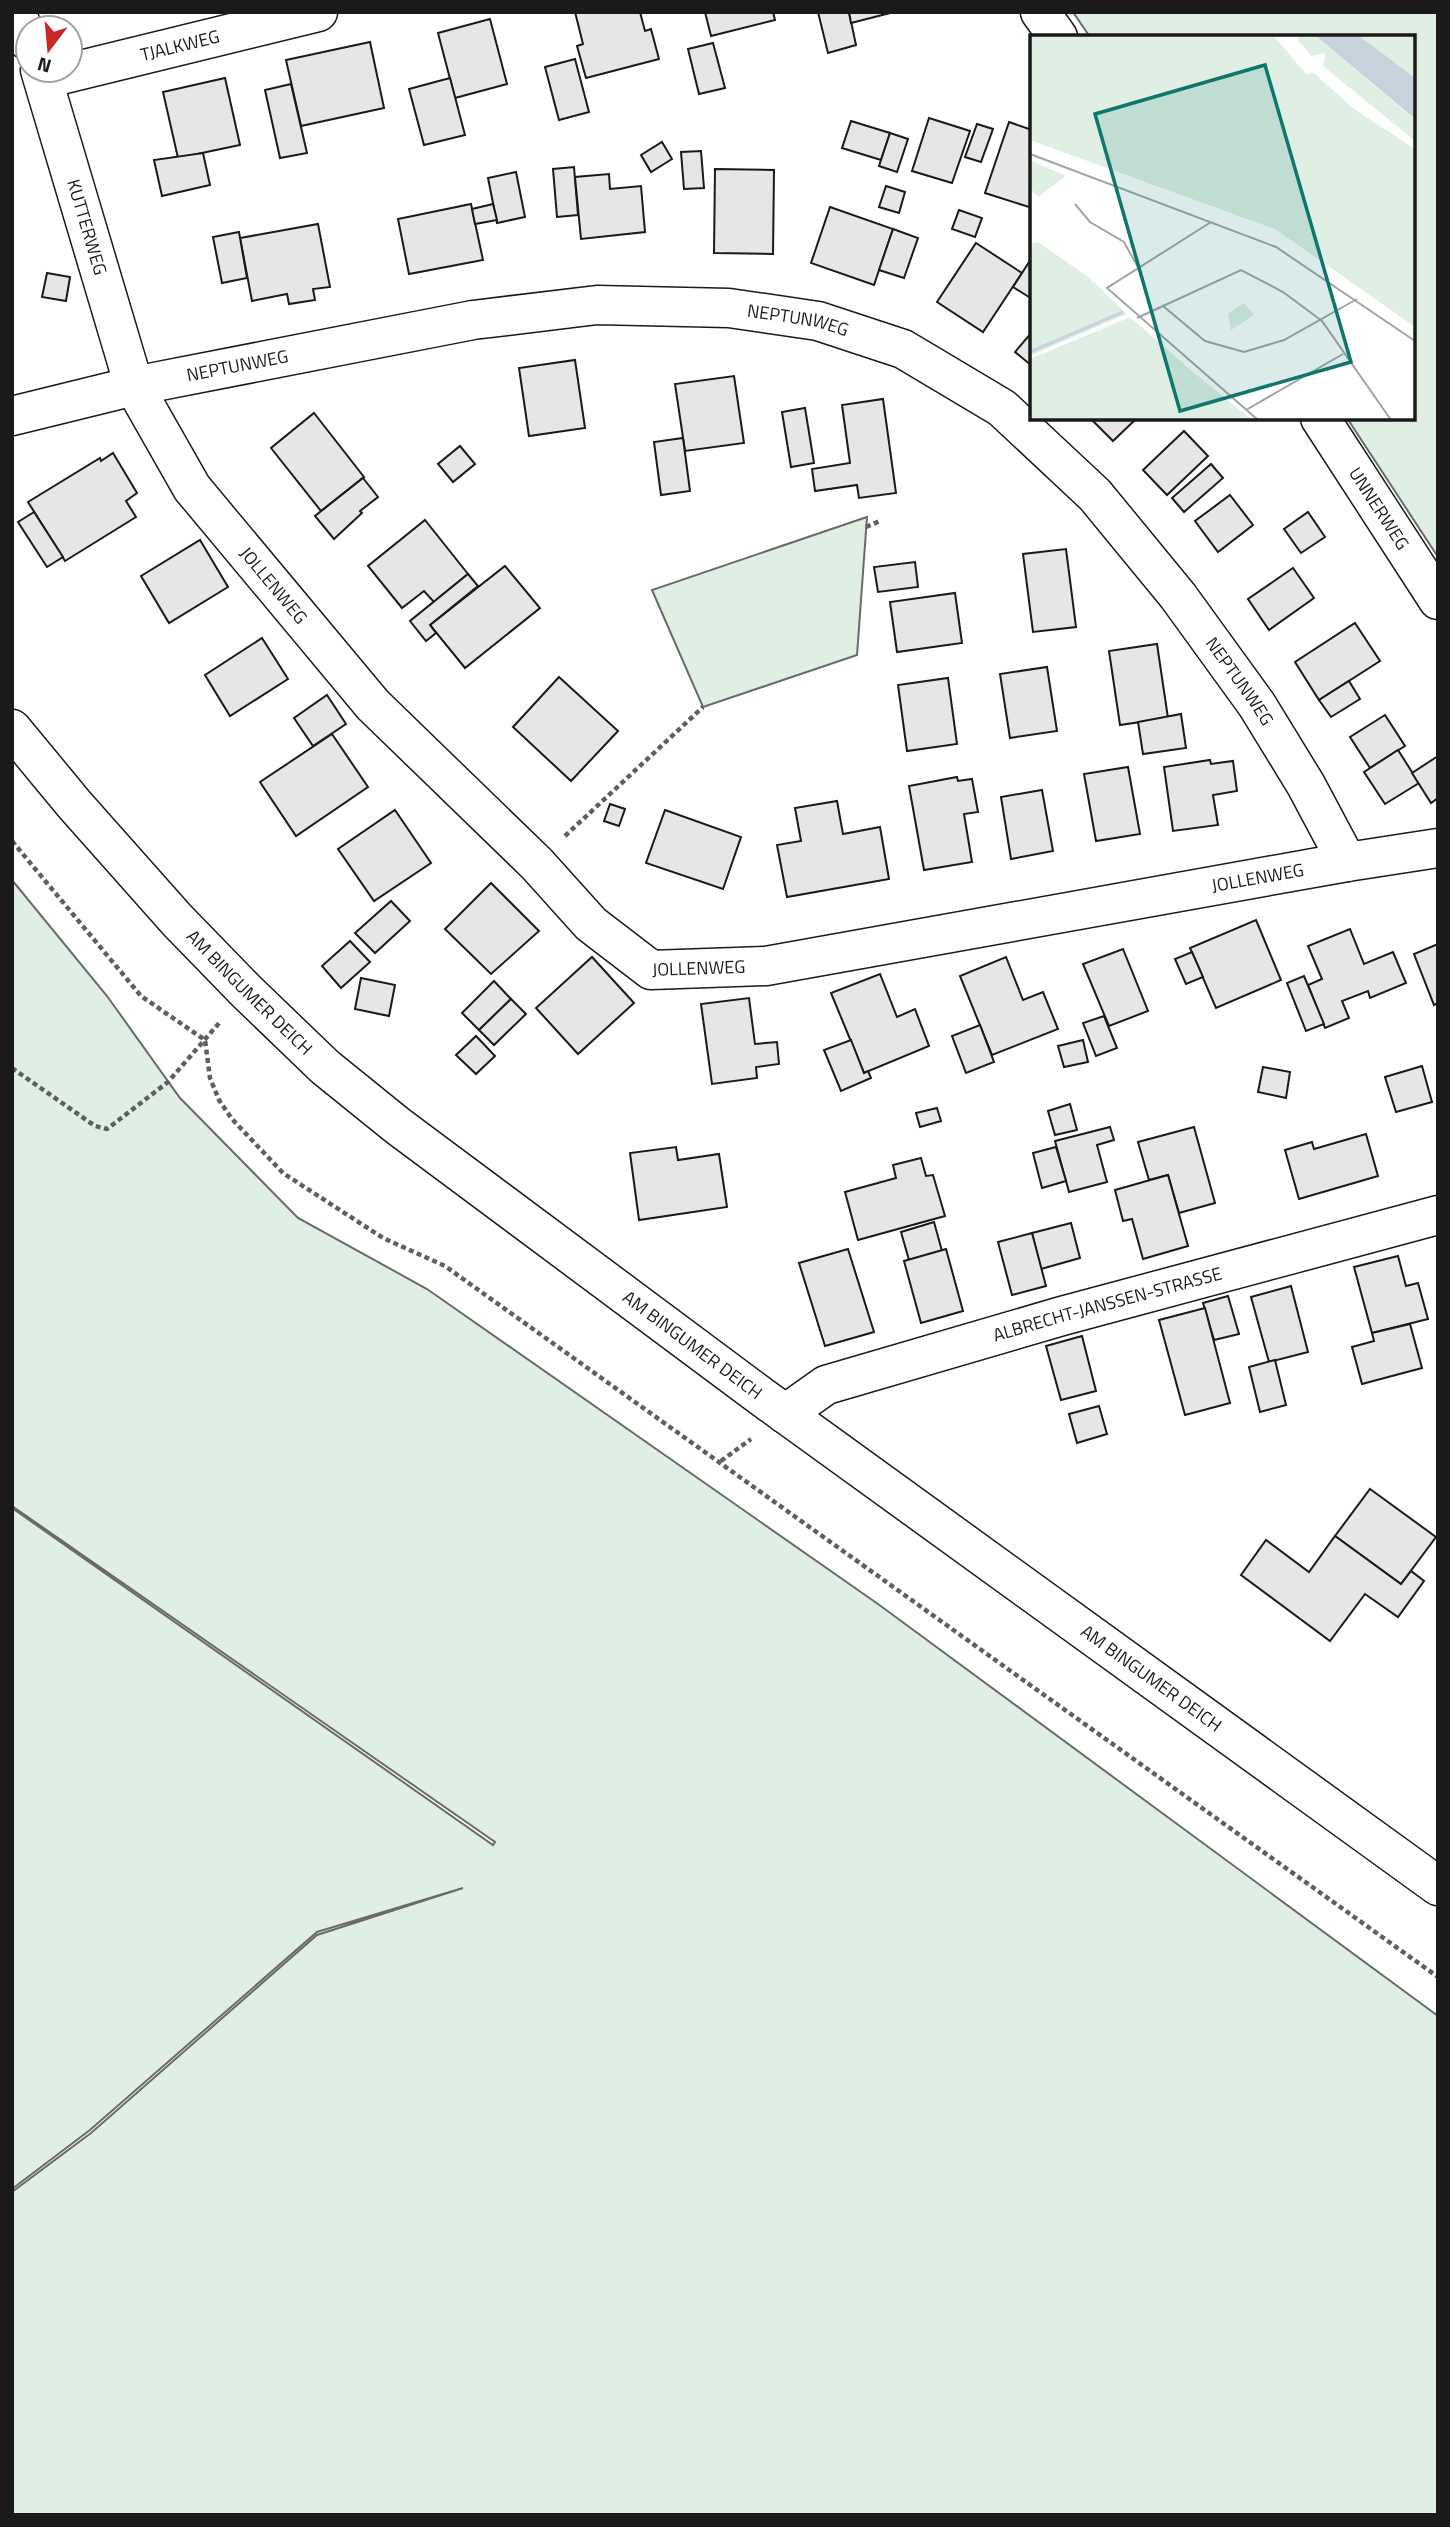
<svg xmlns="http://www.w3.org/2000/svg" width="1450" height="2527" font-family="'Titillium Web',sans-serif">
<rect width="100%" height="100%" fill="#fff"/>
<g fill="#e0efe3" stroke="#6a6a6a" stroke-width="2">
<polygon points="1073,12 1438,12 1438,557 1347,418 1413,418 1413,37 1090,37"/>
<polygon points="867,517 857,655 703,707 652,590"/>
<polygon points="12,880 107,996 180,1098 298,1218 427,1289 878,1604 1438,2016 1438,2515 12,2515 12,2192 91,2133 317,1935 463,1888 317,1932 90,2130 12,2189 12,1508 493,1845 495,1842 12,1506"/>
</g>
<g fill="#e6e6e6" stroke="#1a1a1a" stroke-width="2">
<polygon points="575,12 640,12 645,31 651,29 659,59 586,78 577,46 583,44"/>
<polygon points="705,12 773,12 775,20 711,36"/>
<polygon points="818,12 849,12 856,45 828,53"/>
<polygon points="849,12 894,12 851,23"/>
<polygon points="490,19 507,84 455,98 438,33"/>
<polygon points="370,42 384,108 301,126 286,60"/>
<polygon points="713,43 725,88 699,94 688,49"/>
<polygon points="575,59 589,112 559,120 545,67"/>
<polygon points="225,78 240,145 178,158 163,92"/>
<polygon points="450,78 465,135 424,145 409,89"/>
<polygon points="291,84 307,153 280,158 265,90"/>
<polygon points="929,118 970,131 952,183 912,171"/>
<polygon points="851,121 890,133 881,160 842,148"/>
<polygon points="1009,122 1032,130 1032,208 985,193"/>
<polygon points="977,124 993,129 981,162 965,157"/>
<polygon points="890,133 908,139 897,172 879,166"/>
<polygon points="662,142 672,159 651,172 641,155"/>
<polygon points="701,151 704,188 684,189 681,152"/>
<polygon points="203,153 210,185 162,196 154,160"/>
<polygon points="574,167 578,215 557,217 553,169"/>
<polygon points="715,169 774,170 773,254 714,253"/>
<polygon points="516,172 525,217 497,223 488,178"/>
<polygon points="609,174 610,189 641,186 645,232 581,239 575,177"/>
<polygon points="886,186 905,192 899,213 879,207"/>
<polygon points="471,204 483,260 409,274 398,219"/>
<polygon points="493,204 497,220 475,224 472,209"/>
<polygon points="830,207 893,229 874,285 811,263"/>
<polygon points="959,210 982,218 975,237 952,229"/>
<polygon points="318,224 330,287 313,289 315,300 289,304 287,294 252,301 240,238"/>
<polygon points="893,229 918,238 904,278 879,270"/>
<polygon points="239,232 247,278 222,283 213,237"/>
<polygon points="976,243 1022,273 983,332 937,302"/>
<polygon points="1031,259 1032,293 1029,297 1013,287"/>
<polygon points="47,273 70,277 66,301 42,297"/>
<polygon points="1032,332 1032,366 1015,352"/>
<polygon points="575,360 585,428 529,436 519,368"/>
<polygon points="734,376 744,443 685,451 675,384"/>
<polygon points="883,399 896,493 859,498 857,485 815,491 812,469 850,463 842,405"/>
<polygon points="805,408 814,463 791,467 782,412"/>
<polygon points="314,413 364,477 321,511 271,448"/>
<polygon points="1090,418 1137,418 1113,441"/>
<polygon points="1184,431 1208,456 1167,495 1143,470"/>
<polygon points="683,438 690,491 661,495 654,442"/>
<polygon points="460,446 475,464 453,482 438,464"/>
<polygon points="113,453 137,493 126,501 136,517 65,561 28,502 100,458 101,461"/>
<polygon points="1211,464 1223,478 1184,512 1172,498"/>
<polygon points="363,478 378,497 360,511 362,513 334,539 315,516"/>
<polygon points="1230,495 1253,525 1218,552 1195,521"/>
<polygon points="34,512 63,557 47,567 18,522"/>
<polygon points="1308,512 1325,537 1301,553 1284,529"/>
<polygon points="425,520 468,574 434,602 424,591 402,608 368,566"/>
<polygon points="200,540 228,587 169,623 141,576"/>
<polygon points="1066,549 1076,627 1033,632 1023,554"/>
<polygon points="915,562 918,587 878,592 874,567"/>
<polygon points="505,566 540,608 465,668 430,625"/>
<polygon points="1293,568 1314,598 1269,630 1248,599"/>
<polygon points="468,574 478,586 430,625 436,633 426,641 410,621"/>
<polygon points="955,593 962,643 897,652 890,602"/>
<polygon points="1355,623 1380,661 1319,700 1295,662"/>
<polygon points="262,638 288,679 230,716 205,675"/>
<polygon points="1157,644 1168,718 1120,725 1109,651"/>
<polygon points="1047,667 1057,731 1010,738 1000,674"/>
<polygon points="559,677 618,731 571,781 513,727"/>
<polygon points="948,678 957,744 907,751 898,685"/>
<polygon points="1349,681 1360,699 1331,717 1319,700"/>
<polygon points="327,695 346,724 313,746 294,718"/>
<polygon points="1181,714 1186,748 1143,754 1138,722"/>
<polygon points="1385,715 1405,746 1370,768 1350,737"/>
<polygon points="332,734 368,787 296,836 260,782"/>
<polygon points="1398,750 1419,783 1385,804 1364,772"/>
<polygon points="1438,756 1438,798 1431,803 1412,773"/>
<polygon points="1210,760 1211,764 1233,761 1237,791 1213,795 1218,825 1173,831 1164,767"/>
<polygon points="1128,767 1140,834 1096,841 1084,774"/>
<polygon points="957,777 958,781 972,779 978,812 964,814 972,862 924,870 909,786"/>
<polygon points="1042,790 1053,851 1011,859 1001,797"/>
<polygon points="837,801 843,834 880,827 889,879 787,897 777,845 801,841 795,808"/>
<polygon points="610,804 625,809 619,826 604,821"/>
<polygon points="395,810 431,863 374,901 338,849"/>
<polygon points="665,810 741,837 723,889 646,863"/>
<polygon points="491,883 539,931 491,974 445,929"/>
<polygon points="391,901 410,921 375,953 355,933"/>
<polygon points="1256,920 1281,980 1216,1008 1190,948"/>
<polygon points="1350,929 1364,964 1393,952 1406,983 1370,998 1368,991 1342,1001 1349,1018 1325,1028 1308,985 1322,979 1308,946"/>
<polygon points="350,941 370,962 341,988 322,966"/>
<polygon points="1438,944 1438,1003 1434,1005 1414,954"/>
<polygon points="1123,949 1148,1011 1109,1026 1083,964"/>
<polygon points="1192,952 1203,977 1186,984 1175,959"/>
<polygon points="592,957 634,1003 578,1054 536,1008"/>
<polygon points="1006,957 1023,1000 1043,992 1058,1029 992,1055 960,976"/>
<polygon points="880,974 897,1017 915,1009 929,1046 864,1073 831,993"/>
<polygon points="1304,976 1324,1024 1306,1031 1287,983"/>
<polygon points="361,978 395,985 389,1016 355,1009"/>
<polygon points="494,981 511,999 479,1030 462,1013"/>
<polygon points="749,998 755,1044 777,1042 779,1064 756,1067 757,1078 712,1084 701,1004"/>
<polygon points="511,999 526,1014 494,1045 479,1030"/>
<polygon points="1104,1016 1117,1048 1096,1056 1083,1023"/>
<polygon points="980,1025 994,1062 966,1073 952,1036"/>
<polygon points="476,1036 495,1056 476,1074 456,1055"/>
<polygon points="851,1040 864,1073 868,1071 871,1078 841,1091 824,1050"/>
<polygon points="1083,1040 1088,1062 1064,1067 1058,1046"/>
<polygon points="1422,1066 1432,1102 1396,1112 1385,1077"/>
<polygon points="1263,1067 1290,1072 1286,1098 1258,1092"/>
<polygon points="1070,1104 1077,1130 1055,1135 1048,1111"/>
<polygon points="937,1108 941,1121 920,1127 916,1113"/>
<polygon points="1110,1127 1114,1140 1097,1145 1107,1182 1069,1192 1055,1141"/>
<polygon points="1194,1127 1215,1203 1179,1213 1168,1175 1149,1180 1138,1142"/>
<polygon points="1366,1134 1378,1176 1299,1199 1285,1150 1312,1142 1314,1149"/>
<polygon points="676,1147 678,1160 719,1154 727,1207 639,1220 630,1153"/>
<polygon points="1056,1147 1066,1181 1042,1188 1033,1153"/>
<polygon points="921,1158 926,1176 933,1175 945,1216 858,1240 845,1192 896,1178 893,1165"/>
<polygon points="1168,1175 1188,1246 1143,1259 1132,1219 1123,1221 1115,1190"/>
<polygon points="934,1222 942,1251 909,1260 901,1232"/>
<polygon points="1071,1223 1080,1258 1041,1269 1032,1233"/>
<polygon points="1032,1233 1046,1286 1012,1295 998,1242"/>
<polygon points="848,1249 874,1332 825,1346 799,1263"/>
<polygon points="946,1249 963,1311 921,1323 904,1261"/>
<polygon points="1398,1256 1406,1286 1418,1283 1428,1319 1372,1333 1354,1267"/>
<polygon points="1291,1286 1308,1352 1269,1362 1251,1297"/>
<polygon points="1228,1296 1239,1334 1214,1340 1203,1303"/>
<polygon points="1205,1308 1230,1403 1185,1415 1159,1320"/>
<polygon points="1410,1324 1422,1368 1362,1384 1352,1347 1374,1341 1372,1333"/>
<polygon points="1082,1336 1096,1391 1061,1400 1046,1346"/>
<polygon points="1275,1360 1286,1405 1260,1412 1249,1367"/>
<polygon points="1099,1406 1107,1434 1077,1443 1069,1414"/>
<polygon points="1370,1489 1436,1537 1401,1584 1335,1536"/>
<polygon points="1335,1536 1401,1584 1411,1571 1424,1581 1398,1617 1365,1594 1330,1641 1241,1575 1266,1540 1309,1572"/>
</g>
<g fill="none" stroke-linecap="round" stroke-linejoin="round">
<g stroke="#1a1a1a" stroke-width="41">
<g id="street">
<polyline points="16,12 28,41"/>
<polyline points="1040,12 1058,37"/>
<path id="s1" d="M40,70L134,386L192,488L373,705L537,864L591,924L651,970L766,966L1347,862L1438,848"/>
<path id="s2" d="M44,79L318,12"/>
<path id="s3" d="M12,416L134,386L473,320L597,305L729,308L818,321L903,349L1002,408L1095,495L1178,596L1257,705L1306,785L1347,862"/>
<path id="s4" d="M1320,418L1438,600"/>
<path id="s5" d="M785,1414L826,1385L1062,1316L1438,1215"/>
</g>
</g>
<g stroke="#1a1a1a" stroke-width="41">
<g id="secondary">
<path id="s6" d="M12,729L74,804L177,920L246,991L325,1067L398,1126L762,1397L1438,1886"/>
</g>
</g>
<g stroke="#5f5f5f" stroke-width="4.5" stroke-dasharray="5 3.5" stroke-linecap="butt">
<polyline points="866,527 880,521"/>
<polyline points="565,836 703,707"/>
<polyline points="12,841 141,996 205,1040 210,1078 219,1100 232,1119 283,1173 383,1238 445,1266 1438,1977"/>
<polyline points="12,1068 95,1126 107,1129 168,1082 220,1022"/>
<polyline points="721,1461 751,1439"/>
</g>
<use href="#street" stroke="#fff" stroke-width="38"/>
<use href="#secondary" stroke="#fff" stroke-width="38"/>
</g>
<g text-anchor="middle" stroke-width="5" stroke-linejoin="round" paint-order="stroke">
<g font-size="18" fill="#1a1a1a" stroke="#fff">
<text dy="6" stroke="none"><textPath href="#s2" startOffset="140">TJALKWEG</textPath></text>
<text dy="6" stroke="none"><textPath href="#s1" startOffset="164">KUTTERWEG</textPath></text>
<text dy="6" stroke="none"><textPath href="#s3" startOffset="798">NEPTUNWEG</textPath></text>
<text dy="6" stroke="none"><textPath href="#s3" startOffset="231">NEPTUNWEG</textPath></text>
<text dy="6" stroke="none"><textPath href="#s4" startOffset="108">UNNERWEG</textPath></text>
<text dy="6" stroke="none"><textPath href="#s1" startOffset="574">JOLLENWEG</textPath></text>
<text dy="6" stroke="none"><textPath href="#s3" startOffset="1386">NEPTUNWEG</textPath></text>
<text dy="6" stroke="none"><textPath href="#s1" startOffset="1729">JOLLENWEG</textPath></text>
<text dy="6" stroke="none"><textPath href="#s1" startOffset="1162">JOLLENWEG</textPath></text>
<text dy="6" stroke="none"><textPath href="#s6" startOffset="355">AM BINGUMER DEICH</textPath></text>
<text dy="6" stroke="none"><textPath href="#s5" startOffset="343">ALBRECHT-JANSSEN-STRASSE</textPath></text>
<text dy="6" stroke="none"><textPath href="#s6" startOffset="922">AM BINGUMER DEICH</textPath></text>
<text dy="6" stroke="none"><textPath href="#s6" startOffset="1489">AM BINGUMER DEICH</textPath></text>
</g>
</g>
<g transform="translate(1030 35)">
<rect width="385" height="385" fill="#fff"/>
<path d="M0,0H243L276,39L284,38L324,74L385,114V292L245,194L0,105ZM269,0H285L385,85V106L293,31L295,18L282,21L267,5ZM329,0H385V43L350,19ZM0,125L6,128L36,141L8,162L0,153ZM8,207L57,241L97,279L0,321V209ZM214,268L224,280L201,295L198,279ZM100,282L163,337L222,385H0V324Z" fill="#e0efe3"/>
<path d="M285,0H328L385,43V84Z" fill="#c6d2dc"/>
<path fill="none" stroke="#c6d2dc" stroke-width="3.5" d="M0,317L93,277"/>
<path fill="none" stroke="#a3a3a3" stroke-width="2" d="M0,119L246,212L385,306M45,169L60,187L94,207L109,234M181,187L77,253L228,385M133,271L175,306L214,317L254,305L327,264M107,283L211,235L253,257L292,286L361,385M216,375L313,319"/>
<path fill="#0f766e" fill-opacity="0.15" stroke="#0f766e" stroke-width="3.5" d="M235,30L321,327L150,376L65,79Z"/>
<rect width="385" height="385" fill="none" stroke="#1a1a1a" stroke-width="3.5"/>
</g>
<rect width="1450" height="2527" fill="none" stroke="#1a1a1a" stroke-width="28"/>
<g transform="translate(49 49) rotate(196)"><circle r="33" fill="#ffffff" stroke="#a3a3a3" stroke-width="2"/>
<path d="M0-5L12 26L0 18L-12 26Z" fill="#c62828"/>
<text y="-10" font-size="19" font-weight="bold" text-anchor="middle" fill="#1a1a1a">N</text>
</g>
</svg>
